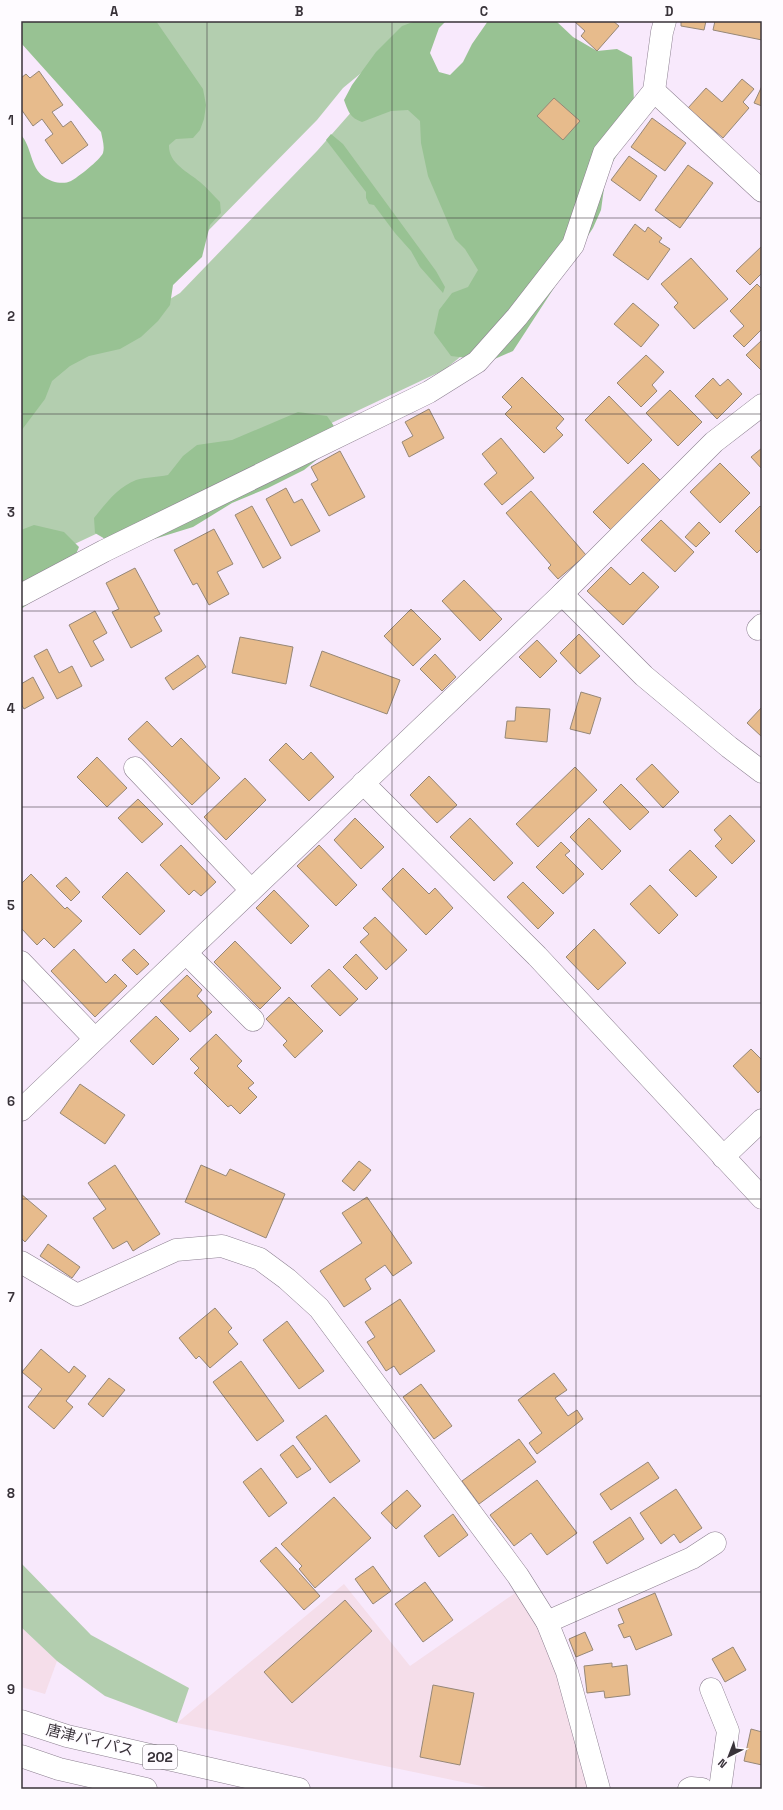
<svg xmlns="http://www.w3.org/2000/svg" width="783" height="1810" font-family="'Space Grotesk','Noto Sans JP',sans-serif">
<rect width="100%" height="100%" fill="#f8e9fc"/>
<g fill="#f5deea">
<polygon points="344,1584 410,1666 518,1591 547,1631 588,1789 496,1789 177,1723"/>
<polygon points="21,1627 57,1661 45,1694 21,1687"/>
</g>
<g fill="#b3ceaf">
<polygon points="150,21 422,21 412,31 343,88 317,120 204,235 164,145"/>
<polygon points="384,75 419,100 508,305 459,358 444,370 30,565 21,553 21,413 73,357 180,293 317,151"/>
<polygon points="21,1563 91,1635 189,1688 177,1723 105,1696 57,1661 21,1627"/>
</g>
<g fill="#98c293">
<path d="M21,21H156L203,89L206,105L204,119L200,130L193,138L176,139L169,145C168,163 188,172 200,182C207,188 214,196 220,202L221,213L210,225L202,257L173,285L170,305L158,321L141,337L120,349L89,356L70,366L52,381L45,399L21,431V135C32,147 30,167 44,177C51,182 63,185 71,181C77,178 100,160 103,153C105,146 102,138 101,132L21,43Z"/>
<path d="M416,21H446L439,28L430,53L439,72L450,75L463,62L472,44L488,21H556L573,37L597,51L617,49L632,57L634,102L625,142L612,163L605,181L601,210L593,228L513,351L490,361L451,356L434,333L439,310L452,293L468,287L478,270L465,249L455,239L428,176L421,143L420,121L408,110L391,111L362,122C350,118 348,111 344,100L352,85L376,52L402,26Z"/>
<polygon points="331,134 343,144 436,271 445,287 443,293 420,267 411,251 395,233 374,205 369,204 366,198 366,192 326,140"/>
<path d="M298,412L327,416L336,429L329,450L304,470L268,488L232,503L193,527L122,549L95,533L94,518C106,503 118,487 136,480C146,477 158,477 168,475L183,456L197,445L232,440Z"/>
<polygon points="34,525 64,532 79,547 66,578 21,609 21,530"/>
</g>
<g fill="#e7bb8c" stroke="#968777">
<polygon points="574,21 613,21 619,26 597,51 581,36 585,31"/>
<polygon points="681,21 706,21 704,30 681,26"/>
<polygon points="715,21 762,21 762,40 713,30"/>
<polygon points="39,71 63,105 52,112 63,127 71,121 88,145 62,164 45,140 53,134 42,119 33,126 21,109 21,78 26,74 30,78"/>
<polygon points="742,79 754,89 743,102 749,108 723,138 688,108 706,88 722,102"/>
<polygon points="762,86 762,106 754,103"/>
<polygon points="554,98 580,121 563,140 537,116"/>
<polygon points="652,118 686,143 665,171 631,147"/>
<polygon points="629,156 657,176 640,201 611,180"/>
<polygon points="688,165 713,183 680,228 655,210"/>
<polygon points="635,224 645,232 648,227 662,238 659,242 670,249 648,280 613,255"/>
<polygon points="762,246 762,273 750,285 736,271"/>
<polygon points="691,258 728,299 694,329 674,307 678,303 661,284"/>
<polygon points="757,284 762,289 762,329 744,347 733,336 744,326 730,311"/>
<polygon points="633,303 659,325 641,347 614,324"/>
<polygon points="762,340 762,371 746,355"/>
<polygon points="646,355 664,372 652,385 657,391 641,407 617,383"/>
<polygon points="522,377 564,419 556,428 563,435 544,453 505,414 512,407 502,397"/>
<polygon points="713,378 720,386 728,379 742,394 717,419 695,396"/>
<polygon points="670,390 702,422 678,446 646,413"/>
<polygon points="609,396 652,440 628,464 585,420"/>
<polygon points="429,409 444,438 409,457 402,442 413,436 405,422"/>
<polygon points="501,438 534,478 502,505 484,484 497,473 482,454"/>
<polygon points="762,448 762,469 751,457"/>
<polygon points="340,451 365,497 329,516 311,484 318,480 311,467"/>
<polygon points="643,463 660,480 611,530 593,512"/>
<polygon points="720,463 750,493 720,523 690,492"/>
<polygon points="286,488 294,503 302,499 320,531 291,546 266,499"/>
<polygon points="531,491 586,555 558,579 548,568 551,565 506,513"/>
<polygon points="252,506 281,558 263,568 235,515"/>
<polygon points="760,506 762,508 762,548 757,553 735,531"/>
<polygon points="661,520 694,552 675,572 641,540"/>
<polygon points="699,522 710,533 696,547 685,537"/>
<polygon points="214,529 233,564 217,572 229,594 209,605 197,583 193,585 174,550"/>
<polygon points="611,567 630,585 643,572 659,587 623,625 587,591"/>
<polygon points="135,568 160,614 154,617 162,631 131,648 112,612 119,609 106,583"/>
<polygon points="464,580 502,619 480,641 442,601"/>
<polygon points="411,609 441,639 413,666 384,636"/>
<polygon points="95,611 107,633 93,641 104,660 91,667 69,625"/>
<polygon points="579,634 600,656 580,674 560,653"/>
<polygon points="240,637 293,647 286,684 232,673"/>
<polygon points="537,640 557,661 540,678 519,657"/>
<polygon points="47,649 59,673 72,666 82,686 57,699 34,656"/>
<polygon points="322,651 400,680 387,714 310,686"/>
<polygon points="435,654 456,677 442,691 420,669"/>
<polygon points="198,655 206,667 173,690 165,678"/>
<polygon points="33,677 44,698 24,709 21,704 21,684"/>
<polygon points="581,692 601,698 590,734 570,729"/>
<polygon points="516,707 550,709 547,742 505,738 507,721 515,721"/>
<polygon points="762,707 762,737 747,723"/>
<polygon points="147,721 172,747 181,738 220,778 192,805 128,739"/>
<polygon points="286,743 303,760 311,752 334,777 309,801 269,760"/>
<polygon points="97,757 127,788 107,807 77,777"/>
<polygon points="652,764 679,792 663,808 636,779"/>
<polygon points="575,767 597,790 538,847 516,824"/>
<polygon points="429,776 457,805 437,823 410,795"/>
<polygon points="245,778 266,800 226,840 204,817"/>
<polygon points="621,784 649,812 630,830 603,802"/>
<polygon points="138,799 163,824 142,843 118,818"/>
<polygon points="730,815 755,841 732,864 715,846 722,839 714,830"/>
<polygon points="355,818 384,847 361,869 334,840"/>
<polygon points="470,818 513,863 494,881 450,837"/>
<polygon points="589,818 621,851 602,870 570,837"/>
<polygon points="561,842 570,851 565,855 584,874 563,894 536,867"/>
<polygon points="181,845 216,882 201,896 194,890 189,895 160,865"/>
<polygon points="319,845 357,885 336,906 297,866"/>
<polygon points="690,850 717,877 696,897 669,870"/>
<polygon points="403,868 429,894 435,888 453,908 426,935 382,889"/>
<polygon points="127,872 165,911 140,935 102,897"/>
<polygon points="31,874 65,909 67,907 82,921 54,948 44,938 37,945 21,928 21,884"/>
<polygon points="66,877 80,892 71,901 56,886"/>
<polygon points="523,882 554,913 538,929 507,897"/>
<polygon points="650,885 678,915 659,934 630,904"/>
<polygon points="274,890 309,926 291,944 256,908"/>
<polygon points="375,917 407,950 386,970 360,942 369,934 363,928"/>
<polygon points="594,929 626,963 598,990 566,957"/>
<polygon points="235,941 281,988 260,1009 214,962"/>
<polygon points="74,949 106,983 115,974 127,986 95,1017 51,971"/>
<polygon points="134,949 149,964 137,975 122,960"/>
<polygon points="356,954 378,978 366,990 343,967"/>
<polygon points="329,969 358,999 340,1016 311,986"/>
<polygon points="187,975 202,990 197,996 212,1012 190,1032 160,1001"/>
<polygon points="289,997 323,1031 295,1058 283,1045 287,1041 266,1019"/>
<polygon points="156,1016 179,1039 153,1065 130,1041"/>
<polygon points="216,1034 242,1061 237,1066 254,1083 248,1088 257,1097 240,1114 231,1105 228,1107 194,1073 199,1068 190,1059"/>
<polygon points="751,1049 762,1060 762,1089 758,1093 733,1066"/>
<polygon points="80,1084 125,1115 105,1144 60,1113"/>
<polygon points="359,1161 371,1170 354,1191 342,1181"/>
<polygon points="115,1165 160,1234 133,1251 127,1241 113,1249 93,1218 106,1209 88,1183"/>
<polygon points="201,1165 226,1176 230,1169 285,1194 266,1238 185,1202"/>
<polygon points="21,1194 47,1216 25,1242 21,1238"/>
<polygon points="367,1197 412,1263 393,1276 385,1265 365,1279 371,1289 344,1307 320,1271 362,1243 342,1213"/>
<polygon points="48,1244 80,1267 72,1278 40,1256"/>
<polygon points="400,1299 435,1351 400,1375 394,1366 386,1371 367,1342 375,1337 365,1322"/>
<polygon points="215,1308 232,1328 228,1332 238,1344 210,1368 199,1356 196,1359 179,1338"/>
<polygon points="287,1321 324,1371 299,1389 263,1340"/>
<polygon points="41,1349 69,1373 74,1366 86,1376 66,1401 73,1407 54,1429 28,1407 42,1389 22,1372"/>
<polygon points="241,1361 284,1421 257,1441 213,1382"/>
<polygon points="554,1373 567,1390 555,1398 568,1416 577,1410 583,1419 537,1454 529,1443 542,1433 518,1400"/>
<polygon points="109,1378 125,1390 103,1417 88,1404"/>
<polygon points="421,1384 452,1426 434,1439 403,1397"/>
<polygon points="326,1415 360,1461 330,1483 296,1437"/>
<polygon points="519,1439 536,1462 479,1504 462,1481"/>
<polygon points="293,1445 311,1469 297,1478 280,1455"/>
<polygon points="648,1462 659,1478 611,1510 600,1494"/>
<polygon points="261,1468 287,1503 269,1517 243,1482"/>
<polygon points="537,1480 577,1533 547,1555 531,1533 514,1546 490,1515"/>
<polygon points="676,1489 702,1528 680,1543 674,1534 661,1544 640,1513"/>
<polygon points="407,1490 421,1506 396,1529 381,1513"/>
<polygon points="334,1497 371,1538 315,1588 299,1569 302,1566 281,1544"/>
<polygon points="453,1514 468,1535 439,1557 424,1536"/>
<polygon points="630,1517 644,1539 607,1564 593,1542"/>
<polygon points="276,1547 320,1596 304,1610 260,1561"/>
<polygon points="373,1566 391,1591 373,1604 355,1579"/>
<polygon points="425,1582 453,1620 423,1642 395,1604"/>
<polygon points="655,1593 672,1635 636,1650 630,1636 624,1638 618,1625 624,1623 618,1609"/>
<polygon points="345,1600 372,1631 292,1703 264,1672"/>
<polygon points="585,1632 593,1650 576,1657 569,1639"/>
<polygon points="733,1647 746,1670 725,1682 712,1659"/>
<polygon points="612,1663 612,1667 627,1665 630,1695 605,1698 604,1691 587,1693 584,1666"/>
<polygon points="433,1685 474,1693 460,1765 420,1757"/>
<polygon points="751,1729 762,1732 762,1765 744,1761"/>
</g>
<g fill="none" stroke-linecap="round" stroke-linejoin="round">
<g stroke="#8d8091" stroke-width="23">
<g id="minor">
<polyline points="654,91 762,191"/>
<polyline points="562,594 644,676 729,747 762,772"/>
<polyline points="21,595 104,551 429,392 477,362 517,317 573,245 604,153 654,91 662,32 665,21"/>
<polyline points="758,629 762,625"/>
<polyline points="135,768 251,890"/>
<polyline points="363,783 537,956 762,1198"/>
<polyline points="186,953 253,1020"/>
<polyline points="21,962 95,1039"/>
<polyline points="21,1110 562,594 714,442 762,405"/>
<polyline points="723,1157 762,1120"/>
<polyline points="21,1262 77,1295 176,1250 222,1246 260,1259 287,1279 319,1308 518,1576 547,1622 567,1672 599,1789"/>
<polyline points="547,1622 692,1558 715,1543"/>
<polyline points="711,1689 728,1731 720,1789"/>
<polyline points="689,1789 691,1788 702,1789"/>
</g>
</g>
<g stroke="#8d8091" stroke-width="23">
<g id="highway">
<polyline points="21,1721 67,1736 299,1789"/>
<polyline points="21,1756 59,1769 146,1789"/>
</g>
</g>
<use href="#minor" stroke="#fff" stroke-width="22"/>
<use href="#highway" stroke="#fff" stroke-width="22"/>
</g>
<path fill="none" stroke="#383239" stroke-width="1" stroke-opacity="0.55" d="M207,21V1789M392,21V1789M576,21V1789M21,218H762M21,414H762M21,611H762M21,807H762M21,1003H762M21,1199H762M21,1396H762M21,1592H762"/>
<g text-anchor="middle" stroke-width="3" stroke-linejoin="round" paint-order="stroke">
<rect fill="#fefbff" stroke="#736e74" stroke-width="1" x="143" y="1745" width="34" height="24" rx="3"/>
<g font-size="14" font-weight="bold" fill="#383239">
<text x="160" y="1762">202</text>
</g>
<g font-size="15" fill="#383239" stroke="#fefbff">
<text transform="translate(90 1740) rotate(14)" y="5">唐津バイパス</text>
</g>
</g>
<rect width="783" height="1810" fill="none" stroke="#fefbff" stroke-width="44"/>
<g transform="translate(729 1756) rotate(222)" stroke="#fefbff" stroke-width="3" paint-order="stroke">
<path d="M0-3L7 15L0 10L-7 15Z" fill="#383239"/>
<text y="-6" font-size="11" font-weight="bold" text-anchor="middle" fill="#383239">N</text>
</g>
<rect x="22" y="22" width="739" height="1766" fill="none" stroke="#383239" stroke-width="1.5"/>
<g font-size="13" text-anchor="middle" font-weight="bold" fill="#383239">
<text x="114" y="16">A</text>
<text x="299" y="16">B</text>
<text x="484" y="16">C</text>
<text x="669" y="16">D</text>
<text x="11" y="125">1</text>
<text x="11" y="321">2</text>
<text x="11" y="517">3</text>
<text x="11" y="713">4</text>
<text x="11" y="910">5</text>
<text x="11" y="1106">6</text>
<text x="11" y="1302">7</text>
<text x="11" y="1498">8</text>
<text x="11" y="1694">9</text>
</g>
</svg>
